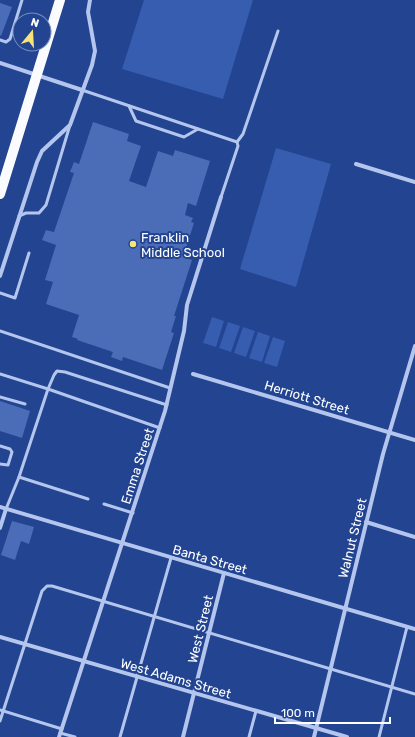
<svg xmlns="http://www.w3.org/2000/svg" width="415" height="737" font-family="Rubik,sans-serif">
<rect width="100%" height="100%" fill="#224491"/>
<g fill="#365daf">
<polygon points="144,0 253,0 223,99 122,69"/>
<polygon points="276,148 331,164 296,287 240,269"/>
<polygon points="212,317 224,321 216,347 203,343"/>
<polygon points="228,322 240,326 231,352 219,348"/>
<polygon points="243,327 255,331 246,357 234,353"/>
<polygon points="258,332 270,336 262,362 249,358"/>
<polygon points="273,337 285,341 277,367 264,363"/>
</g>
<g fill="#4b6db8">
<polygon points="0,3 12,7 1,36 0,35"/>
<polygon points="93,122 129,134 127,141 141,146 129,181 146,187 158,151 173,156 175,150 210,161 196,206 188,203 185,215 193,218 191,222 194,223 183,257 192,260 174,316 176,316 171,332 174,333 162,370 123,357 122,361 111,357 113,352 77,340 78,339 72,337 79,315 46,304 53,282 45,280 56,245 42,240 46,230 54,232 74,173 70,172 74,162 79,164"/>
<polygon points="0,401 30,411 22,438 0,431"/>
<polygon points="12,521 34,527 29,544 21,541 15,560 1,555"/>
</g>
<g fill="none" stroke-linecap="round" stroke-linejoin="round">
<g stroke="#b4c6ed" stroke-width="3">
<polyline points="0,40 6,42 10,39 22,0"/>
<polyline points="82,90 237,142 238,146 221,197"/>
<polyline points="129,106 136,121 184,137 198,129"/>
<polyline points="237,142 243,134 278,31"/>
<polyline points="19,216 26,213 39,213 46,205 70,125"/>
<polyline points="0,293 15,298 29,253"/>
<polyline points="0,331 170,388"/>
<polyline points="0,374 48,389 19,477 6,509"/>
<polyline points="0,397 25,404"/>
<polyline points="160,428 48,389 54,375 57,371 65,372 167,405"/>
<polyline points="0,446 10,449 12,452 8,465 0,464"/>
<polyline points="19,477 88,499"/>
<polyline points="104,504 133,513"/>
<polyline points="0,710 62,729"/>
<polyline points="0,721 42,591 47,586 52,586 415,694"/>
<polyline points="60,733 75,737"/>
<polyline points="120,737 171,558"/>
<polyline points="249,737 256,711"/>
<polyline points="379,737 407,627"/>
</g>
<g stroke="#b4c6ed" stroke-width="4">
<polyline points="0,63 82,90"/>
<polyline points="356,164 415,182"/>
<polyline points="0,276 37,162 42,151 70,125 92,65 95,51 88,12 90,0"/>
<polyline points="193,374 415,440"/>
<polyline points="0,507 415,629"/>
<polyline points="366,522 415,537"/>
<polyline points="0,528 6,509"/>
<polyline points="0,637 347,737"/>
<polyline points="59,737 165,411 184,331 187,305 221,197"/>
<polyline points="183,737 224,573"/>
<polyline points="314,737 383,454 415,346"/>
</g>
<polyline stroke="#fafbff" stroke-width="10" points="0,194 60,0"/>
</g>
<circle fill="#f8e476" stroke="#224491" stroke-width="1.5" cx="133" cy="244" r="4"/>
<g text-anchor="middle" stroke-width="4" stroke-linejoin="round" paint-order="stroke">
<g font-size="13" fill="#fff" stroke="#224491" text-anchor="start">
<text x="141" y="242">Franklin<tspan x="141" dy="15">Middle School</tspan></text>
</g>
<g font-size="13" fill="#fff" stroke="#224491">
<text transform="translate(307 397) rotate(17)" y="5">Herriott Street</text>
<text transform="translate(137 466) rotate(-72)" y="5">Emma Street</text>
<text transform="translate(352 538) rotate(-76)" y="5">Walnut Street</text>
<text transform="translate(210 559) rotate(16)" y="5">Banta Street</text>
<text transform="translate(200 629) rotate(-76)" y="5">West Street</text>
<text transform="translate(176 678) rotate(16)" y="5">West Adams Street</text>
</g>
</g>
<g transform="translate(32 32) rotate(18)"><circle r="19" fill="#224491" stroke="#7a8fbd"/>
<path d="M0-3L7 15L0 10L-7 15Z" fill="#f8e476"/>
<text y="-6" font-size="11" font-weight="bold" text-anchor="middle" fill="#ffffff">N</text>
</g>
<path d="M275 717v6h115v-6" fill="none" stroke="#ffffff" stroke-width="2"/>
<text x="281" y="717" font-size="12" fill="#ffffff" stroke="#224491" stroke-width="3" paint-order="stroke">100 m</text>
</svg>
